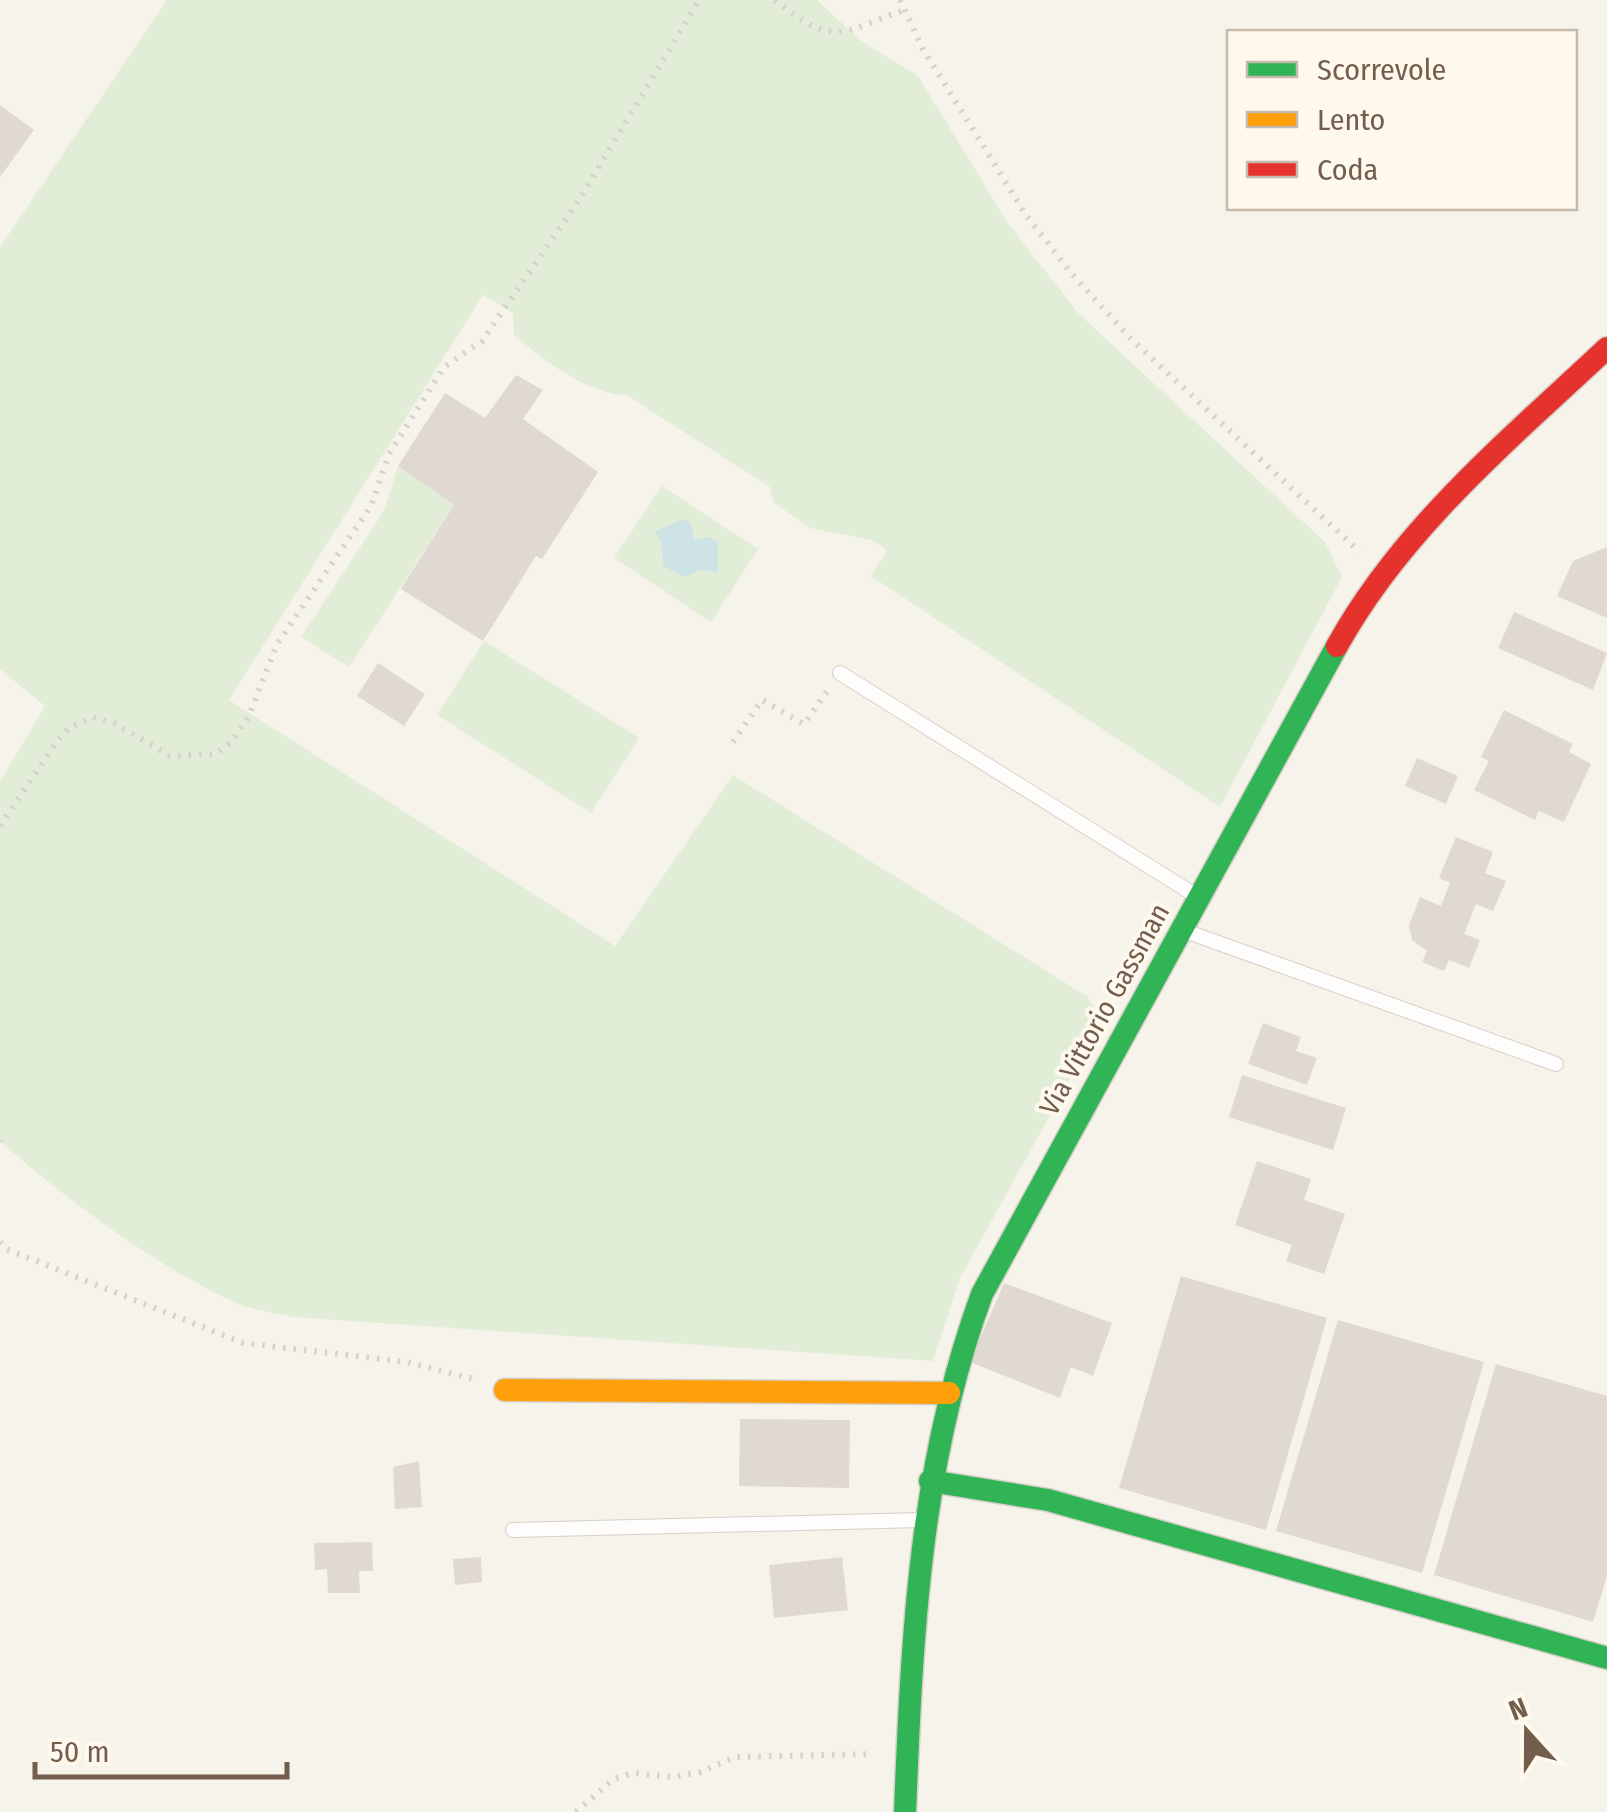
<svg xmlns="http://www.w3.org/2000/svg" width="1607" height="1812" font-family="'Fira Sans Condensed',sans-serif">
<rect width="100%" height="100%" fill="#f6f3eb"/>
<g fill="#e2edd7">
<path d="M167,0H817L860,40L918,76L1009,225L1079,314L1325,542L1342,577L1220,807L871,576L887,550L871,540L810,528L773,502L770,487L628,396C588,394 544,361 514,335L513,313L483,295L229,700L615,946L733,775L1088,997L1102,1021L960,1278L933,1361L293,1317C274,1313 252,1310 234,1302C157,1267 63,1197 0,1141V781L45,706L0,669V247Z"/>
<polygon points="398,466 454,505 349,667 301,637 384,511"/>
<polygon points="662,486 758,549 711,622 614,558"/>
<polygon points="484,641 639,738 591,813 437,715"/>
</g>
<polygon fill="#cde3e5" points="683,519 691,524 694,540 710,537 718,542 718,573 701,570 685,577 663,566 661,540 654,532"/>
<g fill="#e0d9d1">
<polygon points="0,105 34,130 0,177"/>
<polygon points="516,375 543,390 523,419 598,472 542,559 536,556 483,641 401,589 454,505 398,466 445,393 485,418"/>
<polygon points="1607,547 1607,618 1557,596 1573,561"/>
<polygon points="1514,612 1607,653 1593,690 1498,648"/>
<polygon points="378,663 425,694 404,726 357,696"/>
<polygon points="1504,710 1573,744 1569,752 1591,764 1564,822 1539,811 1535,820 1474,790 1489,761 1481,757"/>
<polygon points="1417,758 1458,776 1446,804 1405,786"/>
<polygon points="1456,837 1493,852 1485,873 1506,881 1493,911 1476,904 1464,934 1480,940 1469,968 1449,960 1444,971 1422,962 1427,951 1412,940 1409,925 1420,897 1441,906 1450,883 1439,878"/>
<polygon points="1263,1023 1301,1037 1296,1051 1317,1058 1307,1085 1248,1064"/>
<polygon points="1242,1075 1346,1108 1333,1150 1229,1117"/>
<polygon points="1257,1161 1311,1179 1304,1200 1345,1214 1324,1274 1286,1261 1292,1245 1235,1225"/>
<polygon points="1181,1276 1327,1318 1266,1530 1119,1488"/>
<polygon points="1004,1283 1112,1323 1093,1376 1071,1367 1060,1398 970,1362"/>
<polygon points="1338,1320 1484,1362 1422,1573 1276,1531"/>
<polygon points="1496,1364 1607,1396 1607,1576 1593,1622 1434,1575"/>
<polygon points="740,1419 850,1420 849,1488 739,1486"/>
<polygon points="419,1461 422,1507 395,1509 393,1467"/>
<polygon points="372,1542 373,1571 359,1571 360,1593 328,1593 327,1569 315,1570 314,1543"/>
<polygon points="481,1557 482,1582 455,1585 453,1559"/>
<polygon points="842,1557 848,1610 774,1618 769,1565"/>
</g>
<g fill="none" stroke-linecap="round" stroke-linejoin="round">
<g stroke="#d5d0ca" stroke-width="16">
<g id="lane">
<polyline points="840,673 1195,895"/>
<polyline points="1185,931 1556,1064"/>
<polyline points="513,1530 922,1520"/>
</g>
</g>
<g stroke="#d6cfc8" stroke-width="25">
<g id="fast">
<polyline points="930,1481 1048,1500 1607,1658"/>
<path d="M905,1812C912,1634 920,1462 982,1294L1337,646"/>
</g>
</g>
<g stroke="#d6cfc8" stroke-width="25">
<polyline id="slow" points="505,1390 949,1393"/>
</g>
<g stroke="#d6cfc8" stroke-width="25">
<path id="jam" d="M1337,646C1402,528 1510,439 1607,348"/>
</g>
<g stroke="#d8d1cb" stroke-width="6" stroke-dasharray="2.5 8" stroke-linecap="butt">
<path d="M775,0C834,48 838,34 904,10"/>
<polyline points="900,0 923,49 1026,215 1071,273 1132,340 1360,552"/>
<polyline points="733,742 762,700 804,724 828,690"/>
<polyline points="0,826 57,741 70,727 93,717 114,723 170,756 216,754 231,742 248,718 277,644 371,506 389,454 444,367 482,341 579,200 699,0"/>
<polyline points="0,1140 0,1147"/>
<polyline points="0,1242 6,1249 243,1343 407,1362 474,1379"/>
<polyline points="576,1812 614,1779 633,1773 673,1777 701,1772 735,1757 873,1754"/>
</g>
<use href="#lane" stroke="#fefdfc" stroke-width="14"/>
<use href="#fast" stroke="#30b455" stroke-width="22"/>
<use href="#slow" stroke="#ff9f0a" stroke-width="22"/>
<use href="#jam" stroke="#e5322d" stroke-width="22"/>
</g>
<g text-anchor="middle" stroke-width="8" stroke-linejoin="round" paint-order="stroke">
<g font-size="28" fill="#735d4d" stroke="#fef8ed">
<text transform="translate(1104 1009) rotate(-61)" y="10">Via Vittorio Gassman</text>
</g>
</g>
<rect x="1227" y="30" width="350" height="180" fill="#fef8ed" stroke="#c6baad" stroke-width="2.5"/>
<rect x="1247" y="62" width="50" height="15" fill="#30b455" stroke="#c6baad" stroke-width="2.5"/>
<text x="1317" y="80" font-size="30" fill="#735d4d">Scorrevole</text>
<rect x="1247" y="112" width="50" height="15" fill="#ff9f0a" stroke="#c6baad" stroke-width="2.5"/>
<text x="1317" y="130" font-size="30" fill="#735d4d">Lento</text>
<rect x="1247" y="162" width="50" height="15" fill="#e5322d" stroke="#c6baad" stroke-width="2.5"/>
<text x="1317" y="180" font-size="30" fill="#735d4d">Coda</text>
<g transform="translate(1527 1732) rotate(339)" stroke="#fef8ed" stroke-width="8" paint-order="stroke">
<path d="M0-8L18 38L0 25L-18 38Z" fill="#735d4d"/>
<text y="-15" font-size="28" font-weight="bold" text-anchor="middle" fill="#735d4d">N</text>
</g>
<path d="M35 1762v15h252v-15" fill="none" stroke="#735d4d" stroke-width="5"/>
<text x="50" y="1762" font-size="30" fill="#735d4d" stroke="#fef8ed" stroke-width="8" paint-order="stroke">50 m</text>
</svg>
